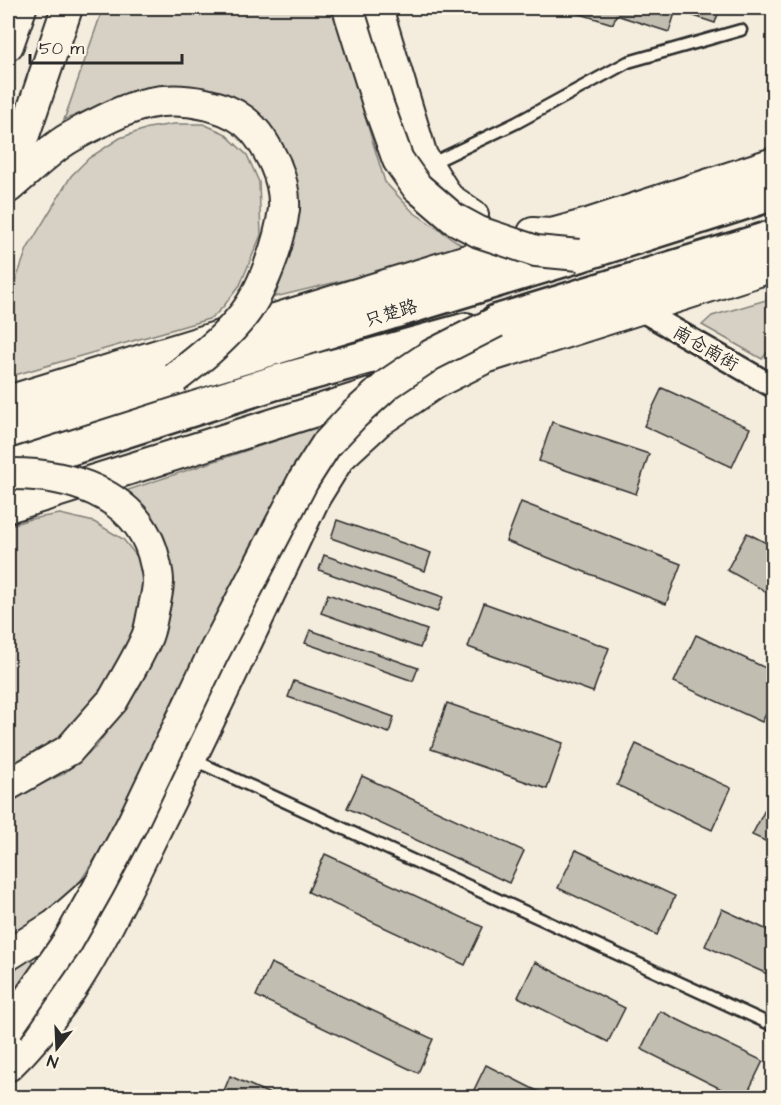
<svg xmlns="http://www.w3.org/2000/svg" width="781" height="1105" font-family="'Architects Daughter','LXGW WenKai TC',sans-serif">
<rect width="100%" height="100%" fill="#f4edde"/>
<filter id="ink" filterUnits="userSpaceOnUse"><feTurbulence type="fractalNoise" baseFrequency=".0167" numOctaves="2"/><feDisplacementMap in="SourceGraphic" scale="12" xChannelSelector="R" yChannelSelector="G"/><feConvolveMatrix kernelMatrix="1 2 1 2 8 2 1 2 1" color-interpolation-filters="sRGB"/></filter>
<g filter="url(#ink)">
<g fill="#d6d1c4" stroke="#807e78" stroke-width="1.5">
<path d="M103,8H334L345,51L385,182L413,212L469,250L275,297L295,237L297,214L236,100C220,94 204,87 187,86C144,82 103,104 64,120Z"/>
<polygon points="174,124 203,124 224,133 247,155 259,182 261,235 240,285 223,307 212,318 8,377 8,302 27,249 71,176 89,158 120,138 148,128"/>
<polygon points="773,298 773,345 762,359 702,325 712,316"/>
<polygon points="323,425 291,469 166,714 116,826 71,896 8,939 8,799 63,774 96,747 127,703 165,633 172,588 168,556 161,533 148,513 125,491"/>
<polygon points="60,514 94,522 123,539 143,564 143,598 137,631 98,702 54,746 8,772 8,526 30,519"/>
<polygon points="30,958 35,967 8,1009 8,970"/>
</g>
<g fill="#c2bdb1" stroke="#2b2b2b" stroke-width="1.5">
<polygon points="579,8 720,8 715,23 676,10 669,32 616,15 613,24 577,13"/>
<polygon points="662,388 750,428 732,467 644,426"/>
<polygon points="552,422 649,454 636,494 539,461"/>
<polygon points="521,502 681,564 666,604 506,541"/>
<polygon points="337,520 431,553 425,571 331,538"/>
<polygon points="747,533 774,547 774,596 727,570"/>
<polygon points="324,555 443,597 437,612 319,570"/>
<polygon points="328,594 427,630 420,648 321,613"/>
<polygon points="484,603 609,648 593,692 468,647"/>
<polygon points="310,630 418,668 413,681 305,643"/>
<polygon points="696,635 774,672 774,698 762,722 674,682"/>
<polygon points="294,681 394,717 389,733 288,697"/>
<polygon points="447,703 563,743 547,789 431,749"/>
<polygon points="636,744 731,788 712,830 617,785"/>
<polygon points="362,776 524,851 509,883 347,808"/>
<polygon points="771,798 774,800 774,845 752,835"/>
<polygon points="576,850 675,896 657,935 558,888"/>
<polygon points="325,854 483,927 465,965 308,892"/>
<polygon points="722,909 774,933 774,977 705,946"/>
<polygon points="535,962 625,1008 608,1042 518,997"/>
<polygon points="271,963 433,1039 418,1073 256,996"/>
<polygon points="660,1011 763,1061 745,1098 739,1098 641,1049"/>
<polygon points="486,1065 551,1098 470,1098"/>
<polygon points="230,1076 279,1098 221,1098"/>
</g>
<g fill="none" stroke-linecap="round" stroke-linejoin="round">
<g stroke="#2b2b2b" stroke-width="15">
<g id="lane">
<polyline points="430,164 516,123 628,62 741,30"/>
<polyline points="194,760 774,1026"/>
</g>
</g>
<g stroke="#2b2b2b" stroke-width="26">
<polyline id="street" points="639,309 774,387"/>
</g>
<g stroke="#2b2b2b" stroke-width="34">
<g id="secondary">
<polyline points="377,8 422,156 448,198 473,215"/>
<polyline points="8,45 21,8"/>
<polyline points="8,182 67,8"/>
<path d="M8,188C25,174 42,157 60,144C71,136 84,130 96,124C134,104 162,95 205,104C219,107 231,111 243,120C258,131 267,148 275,164"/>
<polyline points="533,233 552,234 588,224 774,163"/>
<polyline points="8,401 552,234"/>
<polyline points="8,507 386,389"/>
<polyline points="8,785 69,750 113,700"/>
<polyline points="8,955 55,925 96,889"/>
<path d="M8,1066C78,999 114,914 156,829C211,719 263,608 315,497L339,458L378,422L435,383L485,358L774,266"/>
</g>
</g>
<g stroke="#2b2b2b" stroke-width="38">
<g id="primary">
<polyline points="8,431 175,378 579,255"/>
<polyline points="8,468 274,383 466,330"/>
</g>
</g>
<g stroke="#2b2b2b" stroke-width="38">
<g id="highway">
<polyline points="579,255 774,193"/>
<polyline points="496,322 774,237"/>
</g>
</g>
<use href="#lane" stroke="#fcf5e5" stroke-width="10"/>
<use href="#street" stroke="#fcf5e5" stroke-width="21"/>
<use href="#secondary" stroke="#fcf5e5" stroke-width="30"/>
<use href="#primary" stroke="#fcf5e5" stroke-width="33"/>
<use href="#highway" stroke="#fcf5e5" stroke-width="33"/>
<g stroke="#2b2b2b" stroke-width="34" stroke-linecap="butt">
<g id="secondary-bridge">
<polyline points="348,8 379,107 398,160 417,187 453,218 479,232 536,251 579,255"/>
<path d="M175,378C198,360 221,342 240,319C262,294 280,242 284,209C285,193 281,178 275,164"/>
<path d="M8,474C65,473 135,492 153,554C155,563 158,572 158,581C158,591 155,602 153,612C151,621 150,631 146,639C137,660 124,680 113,700"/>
<polyline points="8,1028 67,943 98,888 132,824 212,656 303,481 326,445 354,415 388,384 431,355 496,322"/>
</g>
</g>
<use href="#secondary-bridge" stroke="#fcf5e5" stroke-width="30"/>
</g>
</g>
<g text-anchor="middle" stroke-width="6" stroke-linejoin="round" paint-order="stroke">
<g font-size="18" fill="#2b2b2b" stroke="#fcf5e5">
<text transform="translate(391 313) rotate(-17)" y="6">只楚路</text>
<text transform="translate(706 348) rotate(30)" y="6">南仓南街</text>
</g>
</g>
<rect width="781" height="1105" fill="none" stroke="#fcf5e5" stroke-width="30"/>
<rect x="15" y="15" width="751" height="1075" fill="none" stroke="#2b2b2b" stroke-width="2" filter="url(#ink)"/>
<g transform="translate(57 1048) rotate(198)" stroke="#fcf5e5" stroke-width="4.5" paint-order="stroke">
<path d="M0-4.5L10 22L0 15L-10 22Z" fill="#2b2b2b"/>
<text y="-9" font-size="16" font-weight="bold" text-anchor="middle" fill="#2b2b2b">N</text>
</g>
<path d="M30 54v9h152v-9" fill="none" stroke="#2b2b2b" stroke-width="3"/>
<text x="39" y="54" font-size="18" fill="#2b2b2b" stroke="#fcf5e5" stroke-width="4.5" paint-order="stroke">50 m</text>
</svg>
